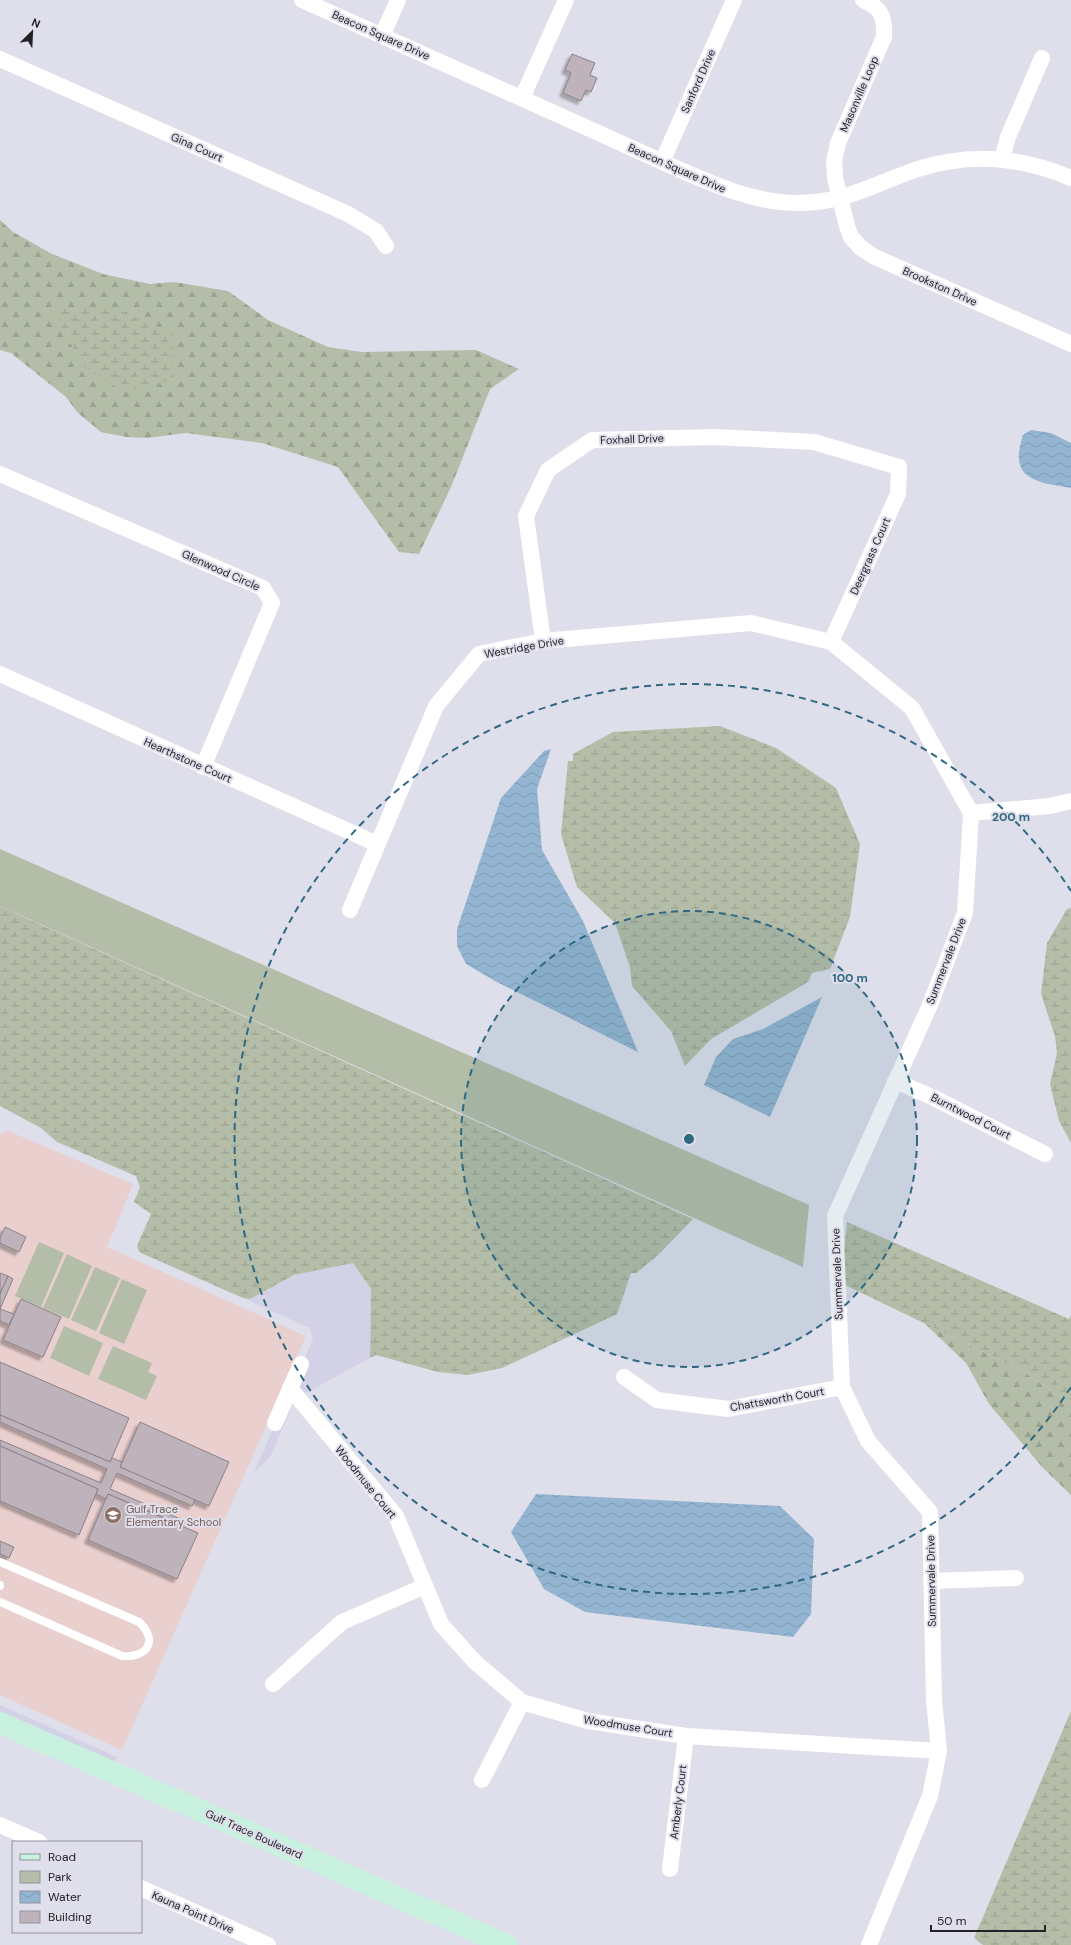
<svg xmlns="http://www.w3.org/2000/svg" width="1071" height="1945" font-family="'DM Sans',sans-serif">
<defs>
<pattern id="forest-firs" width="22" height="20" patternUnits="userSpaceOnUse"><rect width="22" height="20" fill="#b4bda7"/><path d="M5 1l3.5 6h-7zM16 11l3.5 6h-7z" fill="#9aa290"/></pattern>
<pattern id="wetland-marsh" width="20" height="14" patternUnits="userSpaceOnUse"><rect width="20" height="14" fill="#b4bda7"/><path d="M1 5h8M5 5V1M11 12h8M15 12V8" fill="none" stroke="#9aa290"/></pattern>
<pattern id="water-waves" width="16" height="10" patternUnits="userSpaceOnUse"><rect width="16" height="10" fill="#93b5d1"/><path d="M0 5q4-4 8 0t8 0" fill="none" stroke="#7e9bb3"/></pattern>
<filter id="shadow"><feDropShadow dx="-3.5" dy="3.5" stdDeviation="1" flood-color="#0004"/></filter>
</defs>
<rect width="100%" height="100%" fill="#dfdeeb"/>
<g fill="#d3d1e5">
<polygon points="353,1263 371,1289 370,1358 295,1399 270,1457 253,1474 313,1339 310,1328 243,1298 250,1299 294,1275"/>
<polygon points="0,1705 117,1757 114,1763 0,1713"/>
</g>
<polygon fill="#e9cfce" points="8,1131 133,1184 107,1247 306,1336 122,1750 0,1695 0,1134"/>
<g fill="#b4bda7">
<polygon points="0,849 809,1205 803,1267 0,906"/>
<polygon points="39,1242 64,1253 41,1307 15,1296"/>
<polygon points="67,1254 92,1266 69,1319 43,1308"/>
<polygon points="95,1267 120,1278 96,1331 71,1320"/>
<polygon points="122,1279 147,1290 124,1344 99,1333"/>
<polygon points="64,1326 103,1343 89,1376 50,1358"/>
<polygon points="113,1346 152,1363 148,1372 157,1376 146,1400 98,1379"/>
</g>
<g fill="url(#forest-firs)">
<polygon points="0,220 13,232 52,254 103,274 150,284 174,282 228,291 268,320 328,347 361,352 476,350 519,369 490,389 451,487 419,554 399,552 338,467 262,443 186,433 147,438 127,437 101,432 78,413 66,397 11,353 0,350"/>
<polygon points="924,1323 1021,1370 1071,1404 1071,1495 1043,1468 989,1404 966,1363"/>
</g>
<g fill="url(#wetland-marsh)">
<polygon points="111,307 173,333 172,380 123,392 82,365 52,309"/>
<polygon points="720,726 776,748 836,788 860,844 850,917 830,969 812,973 808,982 711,1039 685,1066 671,1031 632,986 630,967 615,923 577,887 561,834 568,761 573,761 573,754 613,732"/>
<polygon points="0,906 28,919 693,1219 657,1256 636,1273 631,1273 617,1314 502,1368 468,1375 438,1372 376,1355 370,1358 371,1289 353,1263 294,1275 250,1299 243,1298 139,1252 137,1246 151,1214 134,1202 140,1187 136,1176 57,1142 41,1128 0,1106"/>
<polygon points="1071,908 1071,1143 1059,1121 1050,1084 1057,1053 1055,1036 1041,994 1047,943 1067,909"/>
<polygon points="847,1222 1069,1319 1071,1315 1071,1404 1021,1370 841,1283"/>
<polygon points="1071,1711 1071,1945 983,1945 974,1938"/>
</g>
<g fill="url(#water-waves)">
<path d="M1031,430L1051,433L1071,443V488C1036,482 1008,480 1023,435Z"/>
<polygon points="551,749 537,789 542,850 583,921 638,1052 495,981 466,964 457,946 457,929 501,798 544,751"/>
<polygon points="822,997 770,1117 704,1085 716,1057 733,1039 763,1029"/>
<polygon points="536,1494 780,1506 814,1539 811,1614 793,1637 585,1612 544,1589 511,1532"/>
</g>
<g fill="#beb2bb" stroke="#8c8189" filter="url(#shadow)">
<polygon points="572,54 595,63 590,75 597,78 591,92 586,90 581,101 563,93 571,73 565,70"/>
<polygon points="5,1227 26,1237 19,1252 0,1243 0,1238"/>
<polygon points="0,1273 8,1276 0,1294"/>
<polygon points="8,1276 13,1279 0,1309 14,1314 9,1325 0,1321 0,1294"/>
<polygon points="21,1299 61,1317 43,1357 3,1340"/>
<polygon points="0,1362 129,1418 110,1462 0,1415"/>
<polygon points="0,1415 110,1462 112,1458 122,1462 120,1467 195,1499 192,1506 117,1473 110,1489 185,1521 183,1526 108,1494 106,1499 96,1494 98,1489 0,1446 0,1440 101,1483 107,1469 0,1422"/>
<polygon points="140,1422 229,1462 209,1506 120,1467"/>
<polygon points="0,1446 98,1489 79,1535 0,1501"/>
<polygon points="108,1494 198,1533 177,1579 88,1540"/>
<polygon points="0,1541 14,1547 9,1558 0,1554"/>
</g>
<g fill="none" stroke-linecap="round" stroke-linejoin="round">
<g stroke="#fff" stroke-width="8">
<path d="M0,1562L139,1622C159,1641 147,1658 122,1656L0,1602"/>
<polyline points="0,1585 0,1586"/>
</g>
<g stroke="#fff" stroke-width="16">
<path d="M302,0C399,43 496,86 592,130C621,143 649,156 678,169C712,183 743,198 780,202C837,208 868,186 918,169C972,152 1020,157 1071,178"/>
<path d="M863,0C881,8 885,16 884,37L838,143L834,161L835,178L847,226L851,237L861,248L875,257L1071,344"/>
<polyline points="382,36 398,0"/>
<polyline points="0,59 348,214 376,231 386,246"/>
<polyline points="522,98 566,0"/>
<polyline points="1002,159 1008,137 1042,58"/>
<polyline points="662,162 734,0"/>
<polyline points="0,474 263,588 272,603 203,767"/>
<polyline points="543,641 526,516 548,470 592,440 715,437 814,442 899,467 898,494 831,642"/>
<polyline points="0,674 377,844"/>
<polyline points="971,813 1050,806 1071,801"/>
<polyline points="350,910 436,706 479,654 543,641 751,623 831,642 912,708 971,813 965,913 930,1005 835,1216 842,1387 868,1441 930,1512 934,1700 939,1751 930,1796 869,1945"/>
<polyline points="895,1081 932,1097 1045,1154"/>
<polyline points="624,1377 657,1400 728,1409 842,1387"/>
<polyline points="290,1388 396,1516 441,1624 475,1662 522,1702 588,1721 686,1736 939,1751"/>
<polyline points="275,1423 301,1364"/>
<polyline points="931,1581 1016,1578"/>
<polyline points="273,1684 342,1622 425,1586"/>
<polyline points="482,1780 522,1702"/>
<polyline points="0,1825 39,1842"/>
<polyline points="670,1869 686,1736"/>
<polyline points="141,1888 268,1945"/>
</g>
<polyline stroke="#c8f1df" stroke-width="22" points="0,1723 507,1945"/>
</g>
<circle cx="689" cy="1139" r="228" fill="#306882" fill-opacity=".12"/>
<g fill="none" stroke="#306882" stroke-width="2" stroke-dasharray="7 5">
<circle cx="689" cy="1139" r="228"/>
<path d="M1071 1387A455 455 0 1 1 1071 891"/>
</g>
<defs>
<g id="school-disc" transform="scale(0.9)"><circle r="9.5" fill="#8d6e63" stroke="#dfdeeb"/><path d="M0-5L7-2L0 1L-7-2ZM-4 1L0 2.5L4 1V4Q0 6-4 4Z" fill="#fff"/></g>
</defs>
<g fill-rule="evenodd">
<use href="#school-disc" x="113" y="1515"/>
</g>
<g text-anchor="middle" stroke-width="4" stroke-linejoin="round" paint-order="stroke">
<g font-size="11" fill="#222227" stroke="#dfdeeb">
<text transform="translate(381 35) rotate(24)" y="4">Beacon Square Drive</text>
<text transform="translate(698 81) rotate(-66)" y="4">Sanford Drive</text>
<text transform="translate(859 94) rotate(-67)" y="4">Masonville Loop</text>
<text transform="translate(197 147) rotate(24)" y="4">Gina Court</text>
<text transform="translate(677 168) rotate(24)" y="4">Beacon Square Drive</text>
<text transform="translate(940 286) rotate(24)" y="4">Brookston Drive</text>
<text transform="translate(632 439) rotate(-2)" y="4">Foxhall Drive</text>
<text transform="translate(870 556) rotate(-66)" y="4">Deergrass Court</text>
<text transform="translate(221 570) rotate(24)" y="4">Glenwood Circle</text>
<text transform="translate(524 647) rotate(-10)" y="4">Westridge Drive</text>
<text transform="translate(188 760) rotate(24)" y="4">Hearthstone Court</text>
<text transform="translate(946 961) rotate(-69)" y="4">Summervale Drive</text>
<text transform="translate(971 1116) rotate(27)" y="4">Burntwood Court</text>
<text transform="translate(837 1274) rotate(-92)" y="4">Summervale Drive</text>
<text transform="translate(777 1399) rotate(-10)" y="4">Chattsworth Court</text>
<text transform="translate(366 1482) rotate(51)" y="4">Woodmuse Court</text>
<text transform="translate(931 1581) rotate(-91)" y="4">Summervale Drive</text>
<text transform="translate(628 1726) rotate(9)" y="4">Woodmuse Court</text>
<text transform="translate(678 1802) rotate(-83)" y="4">Amberly Court</text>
<text transform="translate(254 1834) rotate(24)" y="4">Gulf Trace Boulevard</text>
<text transform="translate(193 1912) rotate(24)" y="4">Kauna Point Drive</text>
</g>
<g font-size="11" fill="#785e54" stroke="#dfdeeb" text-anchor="start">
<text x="126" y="1513">Gulf Trace<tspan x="126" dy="13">Elementary School</tspan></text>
</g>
</g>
<circle cx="689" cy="1139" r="6" fill="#306882" stroke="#dfdeeb" stroke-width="2"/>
<g font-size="12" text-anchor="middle" font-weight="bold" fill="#306882" stroke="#dfdeeb" stroke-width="4" stroke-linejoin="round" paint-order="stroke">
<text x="1011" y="821">200 m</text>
<text x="850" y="982">100 m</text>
</g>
<rect x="12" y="1841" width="130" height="92" fill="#dfdeeb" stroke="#93939d"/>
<rect x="20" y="1854" width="20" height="6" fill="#c8f1df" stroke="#93939d"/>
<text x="48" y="1861" font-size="12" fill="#222227">Road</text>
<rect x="20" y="1871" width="20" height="12" fill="#b4bda7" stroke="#93939d"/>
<text x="48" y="1881" font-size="12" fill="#222227">Park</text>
<rect x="20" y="1891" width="20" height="12" fill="url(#water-waves)" stroke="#93939d"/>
<text x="48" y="1901" font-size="12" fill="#222227">Water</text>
<rect x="20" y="1911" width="20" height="12" fill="#beb2bb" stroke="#93939d"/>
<text x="48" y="1921" font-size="12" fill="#222227">Building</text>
<g transform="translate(32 32) rotate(24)" stroke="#dfdeeb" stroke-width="3" paint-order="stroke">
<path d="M0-3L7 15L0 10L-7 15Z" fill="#222227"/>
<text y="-6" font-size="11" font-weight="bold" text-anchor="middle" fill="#222227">N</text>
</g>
<path d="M931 1925v6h114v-6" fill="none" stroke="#222227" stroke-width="2"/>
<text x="937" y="1925" font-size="12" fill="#222227" stroke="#dfdeeb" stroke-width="3" paint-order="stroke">50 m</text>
</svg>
